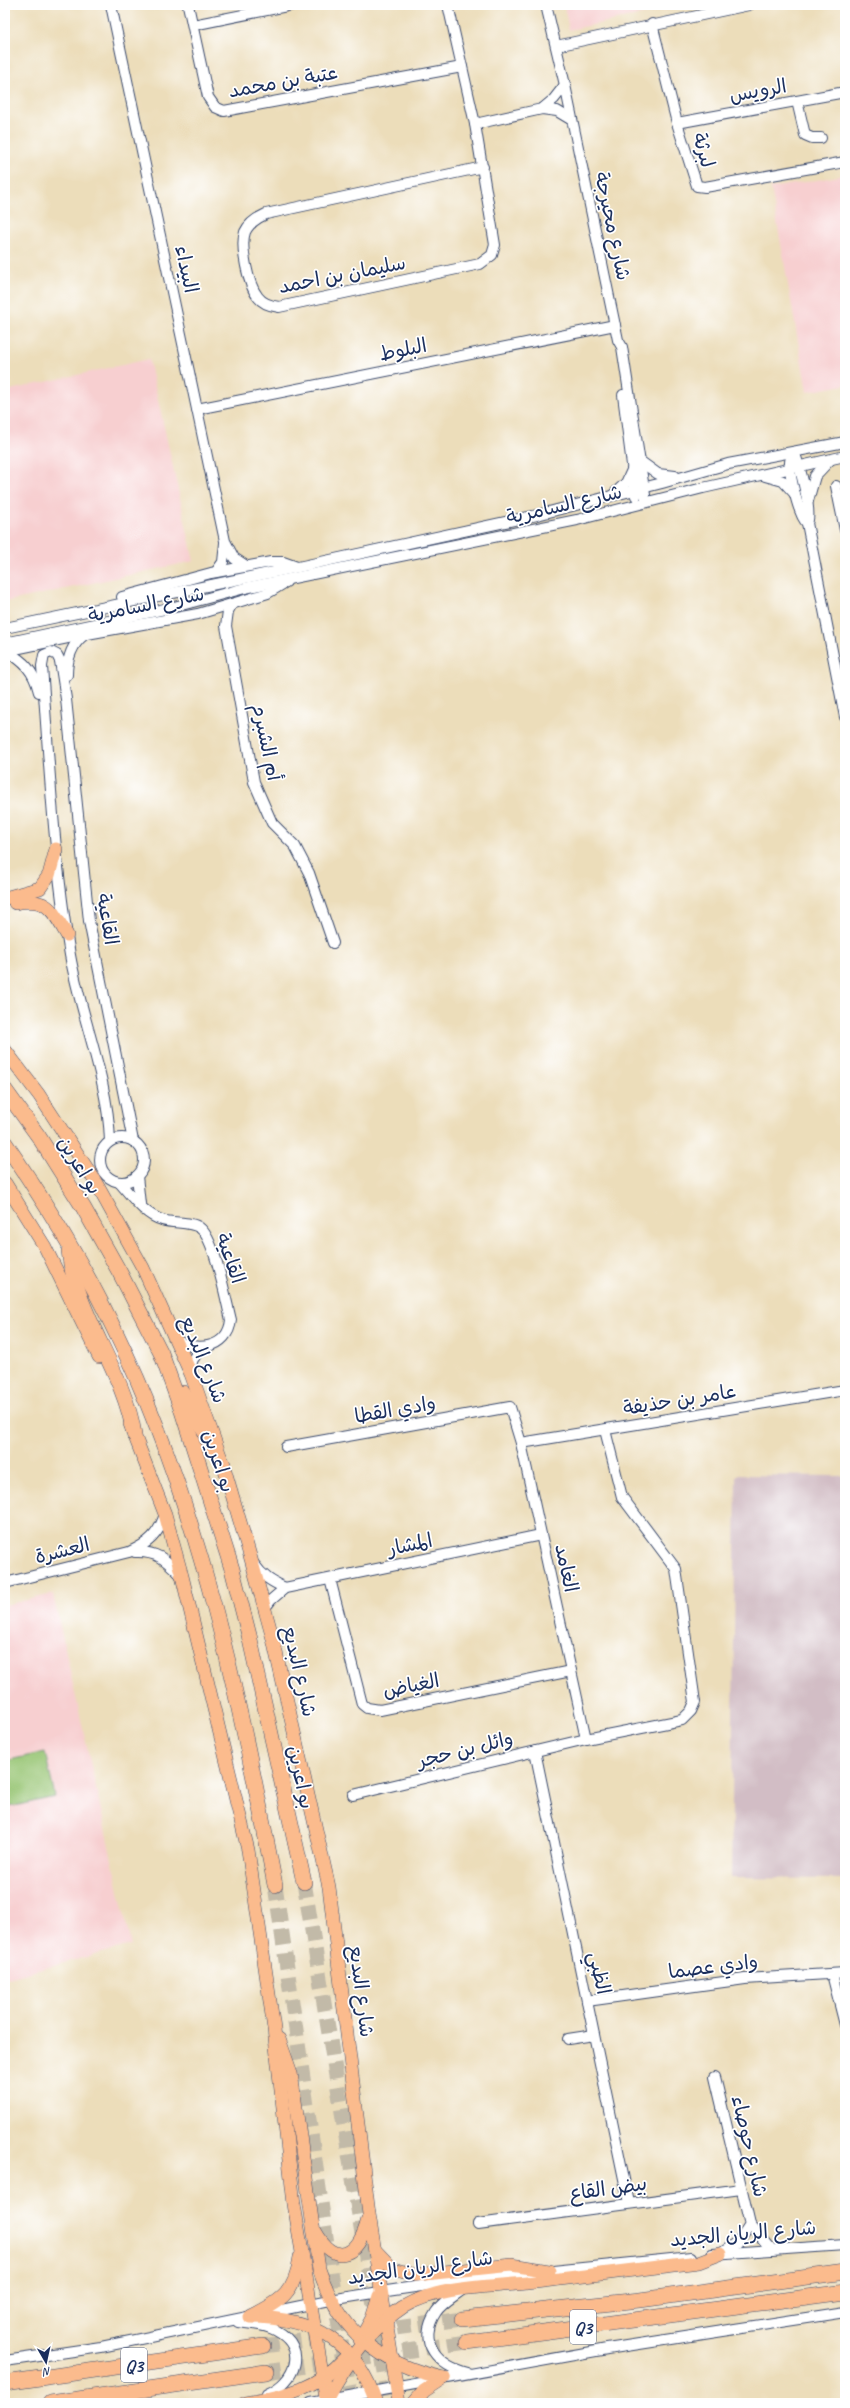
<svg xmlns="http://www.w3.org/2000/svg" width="850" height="2408" font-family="Caveat,'Playpen Sans Arabic',sans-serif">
<rect width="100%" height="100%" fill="#fff"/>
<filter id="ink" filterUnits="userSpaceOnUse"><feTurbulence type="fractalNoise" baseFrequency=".025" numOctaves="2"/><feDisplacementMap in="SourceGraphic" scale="8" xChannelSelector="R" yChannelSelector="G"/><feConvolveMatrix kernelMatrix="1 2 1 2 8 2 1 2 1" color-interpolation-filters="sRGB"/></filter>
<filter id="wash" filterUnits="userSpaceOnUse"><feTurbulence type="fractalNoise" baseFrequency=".012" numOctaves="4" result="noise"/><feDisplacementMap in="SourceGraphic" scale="16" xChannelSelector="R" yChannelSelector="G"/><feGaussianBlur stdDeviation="0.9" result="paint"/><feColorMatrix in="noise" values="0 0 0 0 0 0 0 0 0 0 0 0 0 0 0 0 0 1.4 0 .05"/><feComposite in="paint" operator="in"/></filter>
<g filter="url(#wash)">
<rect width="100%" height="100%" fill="#ecddba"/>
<g fill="#f7cfd0">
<polygon points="564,5 687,5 569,30"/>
<polygon points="845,175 845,385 807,392 771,188"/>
<polygon points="149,359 194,561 5,602 5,391"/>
<polygon points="53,1594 131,1945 5,1979 5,1605"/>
</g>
<polygon fill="#d2bdc5" points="736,1475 845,1476 845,1879 731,1878"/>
<polygon fill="#97c573" stroke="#597a68" points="45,1752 55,1797 5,1808 5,1761"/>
</g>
<g filter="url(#ink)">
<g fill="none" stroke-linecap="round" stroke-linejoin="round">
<g stroke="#c2baa8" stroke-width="15" stroke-dasharray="15 8" stroke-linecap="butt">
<polyline points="304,1882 390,2403"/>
<polyline points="275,1885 343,2354 352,2403"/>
<polyline points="374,2331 462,2319"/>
<polyline points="263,2346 330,2337"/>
<polyline points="266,2372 467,2342"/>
</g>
<g stroke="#3a496c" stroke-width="12">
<g id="minor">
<polyline points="111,5 225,541 234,558 246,566"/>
<polyline points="188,5 208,97 215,107 224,111 462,67"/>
<path d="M448,5L475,124L495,245L492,255L480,264L279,307C271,306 263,304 258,297C248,285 240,246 245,232C249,223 257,218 266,214L483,167"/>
<polyline points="546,5 565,85 618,340 622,347 645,495"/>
<polyline points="652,24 677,123 697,186 705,187 845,162"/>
<polyline points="193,25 292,5"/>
<polyline points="556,46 749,5"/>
<polyline points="797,101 805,135 812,138 821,138"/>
<polyline points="542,109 554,99 565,85"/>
<polyline points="677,123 845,92"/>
<polyline points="475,124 542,109 557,111 572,120"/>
<polyline points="623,395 636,496"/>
<polyline points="197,409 615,325"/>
<path d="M794,452C799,464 813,512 807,523L845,717"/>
<path d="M794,452C792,455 790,459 790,463C789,474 799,517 807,523"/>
<polyline points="640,461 658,474 675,476"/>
<polyline points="765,476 783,481 795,494"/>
<polyline points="836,486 845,530"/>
<polyline points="613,495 626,483 632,470"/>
<polyline points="808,501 815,476 830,460"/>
<polyline points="216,572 223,562 225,543"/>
<polyline points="122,597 211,573 271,562 283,562 297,567"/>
<polyline points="232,604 228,611 226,626 254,782 272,823 295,846 309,873 333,943"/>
<polyline points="5,628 298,567 537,515 662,483 728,464 845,442"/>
<polyline points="5,643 174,607 245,588 577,520 703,488 845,456"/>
<polyline points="5,651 87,634 198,614 268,593 286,582"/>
<path d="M6,651C24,661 34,671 39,692"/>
<path d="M67,675C67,659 71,645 84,635"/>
<circle cx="122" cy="1160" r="22"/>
<path d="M110,1141C108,1078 81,1017 70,955C54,860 49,762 42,666L44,655L51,652L57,655L60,661L66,699L89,921L133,1141"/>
<polyline points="137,1176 140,1204"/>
<path d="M119,1182C131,1195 144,1215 162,1220C174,1224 191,1221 200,1228C215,1239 226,1301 231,1320C228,1349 195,1353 175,1339"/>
<polyline points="191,1374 192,1361 200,1348"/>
<polyline points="521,1443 845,1390"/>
<polyline points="286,1447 510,1407 521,1443 586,1739"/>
<path d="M135,1552C158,1551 166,1560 182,1576"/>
<path d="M254,1564C262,1576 272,1582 285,1588"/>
<polyline points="330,1579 362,1704 367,1708 380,1710 571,1671"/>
<path d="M5,1583L129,1552C148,1544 159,1534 165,1514"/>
<polyline points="264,1609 271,1600 285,1588 541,1535"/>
<polyline points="535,1751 629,2203"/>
<polyline points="353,1795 586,1739 682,1720 691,1711 695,1702 676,1569 622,1497 605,1430"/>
<polyline points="832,1974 845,2025"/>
<polyline points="587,2001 745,1979 845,1973"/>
<polyline points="568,2039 594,2035"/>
<polyline points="715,2077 750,2224 772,2250"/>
<polyline points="478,2224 741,2189"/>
<polyline points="723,2252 738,2242 750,2224"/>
<polyline points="712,2254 845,2245"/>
<path d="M462,2290C453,2297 442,2303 436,2312C416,2343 439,2366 468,2373"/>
<path d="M238,2322C250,2324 266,2324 277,2331C308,2348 296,2382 267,2394"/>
<polyline points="5,2361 101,2347 330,2300 380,2292 463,2280 691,2257"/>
<polyline points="311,2403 607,2349 845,2312"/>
</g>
</g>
<g stroke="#3a496c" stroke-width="14">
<g id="major">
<polyline points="5,898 40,888 49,875 56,849"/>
<path d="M15,903C47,897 52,909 67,935"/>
<polyline points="5,1050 39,1095 92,1176 143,1268 191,1374 223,1464 251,1559 273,1639 329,1887 369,2214 399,2403"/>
<polyline points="5,1183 45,1247 99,1357"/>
<polyline points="130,1424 165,1514 182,1576 248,1850 274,2029 294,2204 327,2403"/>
<path d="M279,2039L291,2073L319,2269C339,2331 380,2365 444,2378"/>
<path d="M315,2231C336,2269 359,2256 368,2219"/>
<polyline points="375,2250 393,2269 415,2275 512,2265 549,2271"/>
<path d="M251,2316C282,2301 295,2292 300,2257"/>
<path d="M250,2317C312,2317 357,2341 376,2403"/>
<polyline points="360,2340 372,2318 379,2296"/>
<path d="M327,2400C345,2366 369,2329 403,2307C438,2286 488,2287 527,2283C585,2276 642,2269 699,2262L720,2254"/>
<path d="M245,2403C284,2397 318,2388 345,2358"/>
<polyline points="414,2403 424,2391 444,2378"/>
</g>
</g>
<g stroke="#3a496c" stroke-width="16">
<g id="highway">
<polyline points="5,1090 39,1137 83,1207 120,1273 161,1353 182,1411 232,1569 249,1635 304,1882"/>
<path d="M5,1143C46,1203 85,1267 116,1333C199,1503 240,1701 275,1885"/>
<path d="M69,1251C76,1316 124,1370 134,1434"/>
<polyline points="183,1393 223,1464"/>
<polyline points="462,2319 640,2300 845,2272"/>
<polyline points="467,2342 845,2292"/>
<polyline points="5,2383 263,2346"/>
<polyline points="50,2403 266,2372"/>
</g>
</g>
<use href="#minor" stroke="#fff" stroke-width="10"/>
<use href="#major" stroke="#fbbb8d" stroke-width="13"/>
<use href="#highway" stroke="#fbbb8d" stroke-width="15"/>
</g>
</g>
<g text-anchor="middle" stroke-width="3.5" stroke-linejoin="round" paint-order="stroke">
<g fill="#fff" stroke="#5f6d8e" stroke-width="1">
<rect x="570" y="2310" width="26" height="34" rx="3"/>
<rect x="121" y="2348" width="26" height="34" rx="3"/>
</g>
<g font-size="19" font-weight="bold" fill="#1b2f5e">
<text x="583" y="2334">Q3</text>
<text x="134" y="2372">Q3</text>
</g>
<g font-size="20" fill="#1b2f5e" stroke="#fff">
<text transform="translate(283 81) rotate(-10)" y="7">عتبة بن محمد</text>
<text transform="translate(758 90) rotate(-10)" y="7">الرويس</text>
<text transform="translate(704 150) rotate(74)" y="7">لبرثة</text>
<text transform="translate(613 226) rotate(78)" y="7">شارع محيرجة</text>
<text transform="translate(187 269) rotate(78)" y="7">البيداء</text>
<text transform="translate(342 274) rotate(-11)" y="7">سليمان بن احمد</text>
<text transform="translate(403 349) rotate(-11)" y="7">البلوط</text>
<text transform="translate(564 504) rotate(-13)" y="7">شارع السامرية</text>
<text transform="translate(146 604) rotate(-11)" y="7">شارع السامرية</text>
<text transform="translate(267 742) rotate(78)" y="7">أم الشبرم</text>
<text transform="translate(108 919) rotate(81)" y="7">القاعية</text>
<text transform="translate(80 1165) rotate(58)" y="7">بو اعرين</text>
<text transform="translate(231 1258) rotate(71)" y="7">القاعية</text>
<text transform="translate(204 1359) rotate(68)" y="7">شارع البديع</text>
<text transform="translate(680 1399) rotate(-9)" y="7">عامر بن حذيفة</text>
<text transform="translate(395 1409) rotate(-10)" y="7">وادي القطا</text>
<text transform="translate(219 1461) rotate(72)" y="7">بو اعرين</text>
<text transform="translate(410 1544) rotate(-12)" y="7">المشار</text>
<text transform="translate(62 1550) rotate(-14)" y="7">العشرة</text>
<text transform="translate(567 1568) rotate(78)" y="7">الغامد</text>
<text transform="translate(300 1671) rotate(77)" y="7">شارع البديع</text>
<text transform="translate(411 1685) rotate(-11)" y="7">الغياض</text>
<text transform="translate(465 1749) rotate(-14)" y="7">وائل بن حجر</text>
<text transform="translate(301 1777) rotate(78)" y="7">بو اعرين</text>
<text transform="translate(713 1966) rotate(-7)" y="7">وادي عصما</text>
<text transform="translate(600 1973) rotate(78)" y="7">الظبي</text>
<text transform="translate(362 1991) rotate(83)" y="7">شارع البديع</text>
<text transform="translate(750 2146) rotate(77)" y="7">شارع حوصاء</text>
<text transform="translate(608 2188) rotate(-8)" y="7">بيض القاع</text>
<text transform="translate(743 2233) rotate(-5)" y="7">شارع الريان الجديد</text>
<text transform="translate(420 2267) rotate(-8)" y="7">شارع الريان الجديد</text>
</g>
</g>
<rect width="850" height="2408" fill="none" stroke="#fff" stroke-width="20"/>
<g transform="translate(46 2362) rotate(171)" stroke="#ffffff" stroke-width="3" paint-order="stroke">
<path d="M0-3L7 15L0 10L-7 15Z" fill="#1b2f5e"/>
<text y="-6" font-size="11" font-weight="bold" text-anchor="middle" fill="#1b2f5e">N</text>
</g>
</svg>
